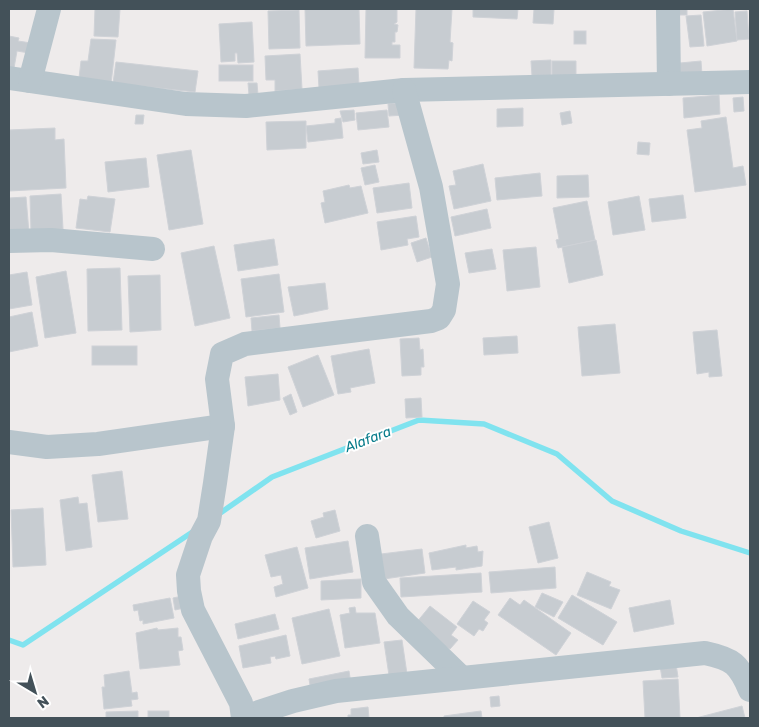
<svg xmlns="http://www.w3.org/2000/svg" width="759" height="727" font-family="Rubik,sans-serif">
<rect width="100%" height="100%" fill="#eeebeb"/>
<g fill="none" stroke-linecap="round" stroke-linejoin="round">
<g stroke="#80e3ef" stroke-width="5.5">
<polyline points="216,516 272,477 419,420 484,424 557,454 612,501 681,531 750,553"/>
<polyline points="9,640 23,645 194,531"/>
</g>
</g>
<g fill="#c7ccd1" stroke="#cfd2d7">
<polygon points="95,9 120,9 118,37 94,36"/>
<polygon points="305,9 359,9 360,44 306,46"/>
<polygon points="366,9 397,9 397,22 394,24 398,25 397,32 395,32 395,42 392,42 392,45 400,45 400,58 365,58"/>
<polygon points="416,9 452,9 450,42 453,43 452,61 449,60 448,69 414,68"/>
<polygon points="473,9 518,9 517,19 473,17"/>
<polygon points="534,9 554,9 553,24 533,23"/>
<rect x="676" y="9" width="11" height="6"/>
<polygon points="733,9 737,41 707,46 703,12"/>
<polygon points="299,10 300,48 269,49 268,11"/>
<polygon points="747,11 749,39 737,40 735,12"/>
<polygon points="701,15 704,46 690,47 686,16"/>
<polygon points="252,22 254,62 238,63 237,53 235,53 235,61 221,62 219,24"/>
<rect x="574" y="31" width="12" height="13"/>
<polygon points="9,36 19,38 18,41 31,43 29,53 17,51 14,68 9,67"/>
<polygon points="91,39 116,40 111,84 79,78 81,61 88,61"/>
<polygon points="300,54 302,89 275,91 275,80 266,80 265,56"/>
<polygon points="551,60 551,76 532,76 531,61"/>
<polygon points="552,61 576,61 576,78 552,77"/>
<polygon points="701,61 702,75 681,77 680,63"/>
<polygon points="116,62 198,71 195,92 113,83"/>
<rect x="219" y="65" width="34" height="16"/>
<polygon points="358,68 359,85 319,88 318,71"/>
<polygon points="248,83 257,83 258,95 249,95"/>
<polygon points="719,95 720,114 684,118 683,98"/>
<polygon points="743,97 744,111 734,112 733,98"/>
<polygon points="404,102 405,115 389,116 388,104"/>
<polygon points="523,108 523,126 497,127 497,109"/>
<polygon points="354,110 355,120 343,122 340,111"/>
<polygon points="387,110 389,127 358,130 356,113"/>
<polygon points="570,111 572,123 562,125 560,113"/>
<polygon points="136,115 144,115 143,124 135,124"/>
<polygon points="726,117 733,168 743,166 746,185 695,192 687,130 702,128 701,121"/>
<polygon points="341,118 343,138 308,142 306,126 335,123 335,119"/>
<polygon points="306,121 306,148 267,150 266,122"/>
<polygon points="55,128 55,140 64,139 66,188 9,191 9,130"/>
<polygon points="638,142 650,143 649,155 637,154"/>
<polygon points="191,150 203,224 169,230 157,155"/>
<polygon points="377,150 379,162 363,164 361,153"/>
<polygon points="146,158 149,187 108,192 105,162"/>
<polygon points="483,164 491,201 454,209 449,186 456,185 453,171"/>
<polygon points="375,165 379,182 365,185 361,168"/>
<polygon points="540,173 542,196 497,200 495,178"/>
<polygon points="588,175 589,197 557,198 557,176"/>
<polygon points="409,183 412,208 377,213 373,188"/>
<polygon points="349,185 350,188 361,186 368,213 325,223 321,203 325,202 323,191"/>
<polygon points="61,194 63,229 31,231 30,196"/>
<polygon points="683,195 686,218 652,222 649,199"/>
<polygon points="88,196 115,199 110,232 76,228 80,199 87,200"/>
<polygon points="639,196 645,230 613,235 608,202"/>
<polygon points="26,197 29,233 9,235 9,198"/>
<polygon points="587,201 595,240 558,248 556,240 559,239 553,208"/>
<polygon points="487,209 491,228 455,236 451,217"/>
<polygon points="416,216 419,237 407,239 408,245 381,250 377,222"/>
<polygon points="426,238 432,257 417,262 411,243"/>
<polygon points="274,239 278,265 238,271 234,245"/>
<polygon points="596,240 603,275 569,283 562,247"/>
<polygon points="214,246 230,318 195,326 181,253"/>
<polygon points="536,247 540,287 507,291 503,250"/>
<polygon points="492,249 496,269 469,273 465,253"/>
<polygon points="120,268 122,330 88,331 87,269"/>
<polygon points="66,271 76,333 45,338 36,277"/>
<polygon points="27,272 32,305 9,309 9,275"/>
<polygon points="279,274 284,312 246,317 241,279"/>
<polygon points="160,275 161,330 130,332 128,276"/>
<polygon points="325,283 328,309 294,316 288,287"/>
<polygon points="32,312 38,346 9,352 9,317"/>
<polygon points="279,315 280,328 252,331 251,318"/>
<polygon points="615,324 620,373 582,376 578,327"/>
<polygon points="717,330 722,376 709,377 709,372 697,374 693,332"/>
<polygon points="517,336 518,353 484,355 483,338"/>
<polygon points="419,338 420,350 423,349 424,367 421,367 421,375 402,376 400,339"/>
<rect x="92" y="346" width="45" height="19"/>
<polygon points="369,349 375,383 350,388 351,392 338,394 331,356"/>
<polygon points="318,355 334,395 303,407 288,367"/>
<polygon points="278,374 280,400 248,406 245,377"/>
<polygon points="291,394 297,412 290,415 283,398"/>
<polygon points="421,398 422,417 406,418 405,399"/>
<polygon points="122,471 128,519 98,522 92,475"/>
<polygon points="78,497 79,504 87,503 92,547 66,551 60,500"/>
<polygon points="43,508 46,565 13,567 11,510"/>
<polygon points="335,510 340,531 316,538 311,521 324,517 323,513"/>
<polygon points="549,522 558,558 538,563 529,527"/>
<polygon points="348,541 353,572 310,579 305,548"/>
<polygon points="466,545 466,548 477,546 478,552 483,551 482,566 456,570 456,567 432,570 429,553"/>
<polygon points="297,547 308,588 276,597 274,587 283,584 281,575 271,577 265,555"/>
<polygon points="422,549 425,573 384,579 381,554"/>
<polygon points="555,567 556,588 491,593 489,572"/>
<polygon points="587,572 611,582 609,586 620,590 611,609 577,595"/>
<polygon points="481,573 482,592 401,597 400,578"/>
<polygon points="361,579 361,598 321,600 321,581"/>
<polygon points="542,593 563,602 554,617 535,607"/>
<polygon points="572,595 617,622 603,645 558,618"/>
<polygon points="182,596 184,608 175,610 173,598"/>
<polygon points="170,598 174,618 143,624 143,620 140,621 138,610 134,611 133,605"/>
<polygon points="510,598 520,605 524,600 571,633 556,655 498,615"/>
<polygon points="670,600 674,624 634,632 629,608"/>
<polygon points="473,601 490,612 484,620 488,623 483,631 479,629 474,636 457,624"/>
<polygon points="430,606 457,627 451,635 458,640 450,649 412,628"/>
<polygon points="355,607 356,613 375,613 380,643 345,648 340,615 350,613 349,608"/>
<polygon points="329,609 340,656 302,664 292,618"/>
<polygon points="275,614 279,629 238,639 235,624"/>
<polygon points="157,628 158,630 178,628 178,637 181,637 183,650 178,651 180,665 140,669 136,633"/>
<polygon points="286,635 290,656 276,659 275,656 270,657 271,663 243,668 239,646"/>
<polygon points="402,640 407,674 390,682 384,642"/>
<polygon points="676,664 678,677 662,678 660,666"/>
<polygon points="129,671 132,693 137,692 138,699 131,700 132,706 104,709 102,687 105,687 104,675"/>
<polygon points="349,671 351,684 311,691 309,679"/>
<polygon points="678,679 680,718 645,718 643,681"/>
<polygon points="499,696 500,706 491,707 490,697"/>
<polygon points="742,706 745,718 696,718"/>
<polygon points="368,707 369,718 348,718 348,715 351,715 351,709"/>
<polygon points="138,711 138,718 106,718 106,712"/>
<rect x="148" y="711" width="21" height="7"/>
<polygon points="481,711 482,718 444,718 444,716"/>
</g>
<g fill="none" stroke-linecap="round" stroke-linejoin="round">
<g stroke="#b8c5cc" stroke-width="24">
<polyline points="668,9 669,84"/>
<polyline points="9,78 186,104 246,106 404,90 750,82"/>
<polyline points="30,81 49,9"/>
<polyline points="9,241 51,240 153,249"/>
<polyline points="9,442 47,447 98,444 223,426"/>
<polyline points="367,536 374,582 398,616 461,677"/>
<path d="M244,717L293,701L336,691L705,653C733,659 739,664 750,690"/>
<polyline points="243,718 241,703 193,610 189,591 188,575 201,536 209,521 215,483 223,426 217,379 222,354 245,344 431,321 439,318 444,310 448,284 431,187 404,90"/>
</g>
</g>
<g text-anchor="middle" stroke-width="4" stroke-linejoin="round" paint-order="stroke">
<g font-size="14" font-style="italic" fill="#087c8b" stroke="#fff">
<text transform="translate(368 439) rotate(-21)" y="5">Alafara</text>
</g>
</g>
<rect width="759" height="727" fill="none" stroke="#435159" stroke-width="20"/>
<g transform="translate(35 692) rotate(142)" stroke="#ffffff" stroke-width="4" paint-order="stroke">
<path d="M0-4L9 19L0 12L-9 19Z" fill="#435159"/>
<text y="-8" font-size="14" font-weight="bold" text-anchor="middle" fill="#435159">N</text>
</g>
</svg>
